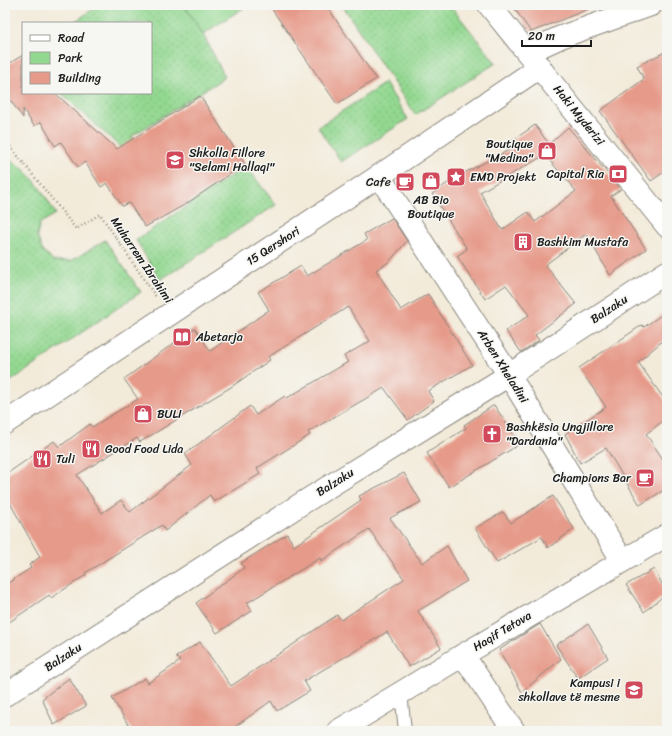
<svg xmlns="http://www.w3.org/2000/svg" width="672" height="736" font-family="Sriracha,sans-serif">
<defs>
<pattern id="green-dots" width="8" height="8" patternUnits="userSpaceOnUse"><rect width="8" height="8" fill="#93d891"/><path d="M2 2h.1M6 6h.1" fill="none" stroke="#7eb97c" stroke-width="1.8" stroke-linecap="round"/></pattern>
</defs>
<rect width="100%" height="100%" fill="#f6f6f2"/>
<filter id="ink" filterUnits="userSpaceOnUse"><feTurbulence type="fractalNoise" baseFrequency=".025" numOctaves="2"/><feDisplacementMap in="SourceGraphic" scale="8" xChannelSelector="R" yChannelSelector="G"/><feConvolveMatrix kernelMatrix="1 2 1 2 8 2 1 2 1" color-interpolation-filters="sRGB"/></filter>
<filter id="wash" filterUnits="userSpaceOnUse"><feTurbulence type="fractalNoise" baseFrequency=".012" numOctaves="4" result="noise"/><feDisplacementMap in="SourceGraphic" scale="16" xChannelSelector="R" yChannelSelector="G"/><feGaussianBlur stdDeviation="0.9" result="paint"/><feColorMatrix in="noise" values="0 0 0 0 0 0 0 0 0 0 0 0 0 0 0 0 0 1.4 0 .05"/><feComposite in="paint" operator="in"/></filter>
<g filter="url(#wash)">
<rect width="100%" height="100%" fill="#f3ebda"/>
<g fill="url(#green-dots)" stroke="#587a56">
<polygon points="99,5 184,5 203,34 225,77 132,136 134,141 121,148 61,93 151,93 151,23 73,23"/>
<polygon points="342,5 450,5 496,63 415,115"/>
<polygon points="385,83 408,119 341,162 318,127"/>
<path d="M5,159C30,166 43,194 56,214L40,223L37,236L43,252L54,261H71L105,240L141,292L5,385Z"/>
<polygon points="246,166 276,205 160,280 136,240"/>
</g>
<polygon fill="#93d891" stroke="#587a56" points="184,5 248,5 203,34"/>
<g id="blocks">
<g fill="#e69a89" fill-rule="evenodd">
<polygon points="269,5 326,5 376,79 337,104"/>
<polygon points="512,5 596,5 596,6 531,32"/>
<polygon points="667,51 667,170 651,181 600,111 644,79 637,66"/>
<polygon points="23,55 23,93 55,93 117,149 200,96 245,164 186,204 145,227 129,203 122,206 107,183 101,187 85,162 78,167 61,142 55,146 41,122 34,126 23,109 23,118 5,93 5,66"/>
<path d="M535,125L549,144L568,127L621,189L611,196L646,249L610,275L586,234L545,265L576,304L535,335L539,340L521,352L506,331L529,315L506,285L485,299L457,256L467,249L432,194L456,177L513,148L509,143ZM545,155L576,191L535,222L528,212L502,230L480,192Z"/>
<path d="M392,218L407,241L389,262L376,270L401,310L428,294L472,365L428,391L434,401L408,420L384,388L308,432L310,435L257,468L260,474L214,502L210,495L165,531L162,525L85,573L86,575L51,598L49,595L5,625V585L31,568L29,565L40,557L5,494V475L54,441L59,447L90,424L92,427L138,399L124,379L195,328L210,351L269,310L258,292L301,266L307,276L367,240L364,234ZM348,307L370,341L344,356L348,362L287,398L285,396L256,415L250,406L185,454L192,465L130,512L121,500L102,513L77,475L137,438L140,442L231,387L270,360L268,357Z"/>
<polygon points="667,311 667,337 638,362 667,403 667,418 646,434 667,465 667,488 640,505 606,448 580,463 565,434 606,407 579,368 642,325 644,327"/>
<polygon points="494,405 520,444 449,487 427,453 466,428 464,425"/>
<polygon points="404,473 421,502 390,518 422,563 447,546 467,581 418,611 441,648 409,667 387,632 304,681 310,691 277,711 271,701 229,731 132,731 112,698 145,678 148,683 180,661 176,657 200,642 231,686 337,615 341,620 404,579 369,529 321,561 320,558 247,603 252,611 217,633 196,603 244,568 241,563 287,534 294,546 361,500 359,496"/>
<polygon points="553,496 574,529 548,548 542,537 497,563 475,528 503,512 511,523"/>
<polygon points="654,569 667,593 644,612 626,585"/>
<polygon points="540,624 561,659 522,692 499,650"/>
<polygon points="588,624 608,658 578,678 556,645"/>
<polygon points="69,678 86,706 54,725 42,699"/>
</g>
</g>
</g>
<g filter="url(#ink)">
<use href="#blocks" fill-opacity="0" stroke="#88847b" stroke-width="1"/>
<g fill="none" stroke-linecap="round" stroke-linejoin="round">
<g stroke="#88847b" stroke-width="14">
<polyline id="service" points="401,692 405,731"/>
</g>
<g stroke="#88847b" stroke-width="24">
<g id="minor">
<polyline points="528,52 561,37 651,5"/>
<polyline points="379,176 509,375 622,560"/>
<polyline points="463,655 514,731"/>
<polyline points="5,695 304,502 509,375 667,272"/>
<polyline points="338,731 463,655 667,535"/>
</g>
</g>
<g stroke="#88847b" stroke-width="24">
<g id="tertiary">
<polyline points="489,5 667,226"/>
<polyline points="5,423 379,176 540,67"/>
</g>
</g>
<polyline stroke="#88847b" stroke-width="2.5" stroke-dasharray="1 3" stroke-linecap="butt" points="5,140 76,229 100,214 156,297"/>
<use href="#service" stroke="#fff" stroke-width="12"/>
<use href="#minor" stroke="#fff" stroke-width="22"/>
<use href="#tertiary" stroke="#fff" stroke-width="22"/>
</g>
</g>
<defs>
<g id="shop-square" transform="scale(1)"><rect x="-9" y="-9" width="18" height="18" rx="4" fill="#d1495b" stroke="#f6f6f2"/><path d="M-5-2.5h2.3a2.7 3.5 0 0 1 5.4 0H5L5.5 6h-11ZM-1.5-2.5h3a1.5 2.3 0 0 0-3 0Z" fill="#fff"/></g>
<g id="school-square" transform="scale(1)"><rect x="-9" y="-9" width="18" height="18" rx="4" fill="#d1495b" stroke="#f6f6f2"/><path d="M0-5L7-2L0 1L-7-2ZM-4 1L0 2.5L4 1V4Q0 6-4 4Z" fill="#fff"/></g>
<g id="bank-square" transform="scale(1)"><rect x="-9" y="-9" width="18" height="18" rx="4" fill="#d1495b" stroke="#f6f6f2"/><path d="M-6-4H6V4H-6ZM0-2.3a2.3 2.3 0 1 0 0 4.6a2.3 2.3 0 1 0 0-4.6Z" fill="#fff"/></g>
<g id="sight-square" transform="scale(1)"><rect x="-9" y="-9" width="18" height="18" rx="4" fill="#d1495b" stroke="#f6f6f2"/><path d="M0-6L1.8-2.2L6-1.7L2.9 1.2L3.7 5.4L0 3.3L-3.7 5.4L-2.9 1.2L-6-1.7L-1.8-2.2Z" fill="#fff"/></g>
<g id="cafe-square" transform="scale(1)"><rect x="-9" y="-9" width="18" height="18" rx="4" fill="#d1495b" stroke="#f6f6f2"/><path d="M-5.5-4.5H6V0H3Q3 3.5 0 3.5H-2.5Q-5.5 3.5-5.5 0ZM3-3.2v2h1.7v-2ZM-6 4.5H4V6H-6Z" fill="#fff"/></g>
<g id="building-square" transform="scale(1)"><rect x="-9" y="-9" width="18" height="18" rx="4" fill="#d1495b" stroke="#f6f6f2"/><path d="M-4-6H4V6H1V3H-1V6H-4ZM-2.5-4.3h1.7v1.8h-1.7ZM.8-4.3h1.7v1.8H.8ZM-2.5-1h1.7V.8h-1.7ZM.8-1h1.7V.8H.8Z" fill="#fff"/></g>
<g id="library-square" transform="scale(1)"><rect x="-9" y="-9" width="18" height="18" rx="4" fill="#d1495b" stroke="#f6f6f2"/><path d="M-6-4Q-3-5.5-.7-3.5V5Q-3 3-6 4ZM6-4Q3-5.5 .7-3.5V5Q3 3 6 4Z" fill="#fff"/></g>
<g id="church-square" transform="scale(1)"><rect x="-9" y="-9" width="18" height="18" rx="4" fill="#d1495b" stroke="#f6f6f2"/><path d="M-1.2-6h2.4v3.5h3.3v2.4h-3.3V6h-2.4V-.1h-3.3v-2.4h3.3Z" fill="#fff"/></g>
<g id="restaurant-square" transform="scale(1)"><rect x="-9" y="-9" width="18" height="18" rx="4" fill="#d1495b" stroke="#f6f6f2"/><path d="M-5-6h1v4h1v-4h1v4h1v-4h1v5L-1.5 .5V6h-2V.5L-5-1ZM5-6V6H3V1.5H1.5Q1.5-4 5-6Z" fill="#fff"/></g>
</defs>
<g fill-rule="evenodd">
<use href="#shop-square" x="547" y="151"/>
<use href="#school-square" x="175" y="160"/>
<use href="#bank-square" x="618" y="174"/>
<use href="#sight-square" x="456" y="177"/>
<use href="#shop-square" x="431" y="181"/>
<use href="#cafe-square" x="405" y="182"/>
<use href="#building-square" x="523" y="242"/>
<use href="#library-square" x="182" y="337"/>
<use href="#shop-square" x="143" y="414"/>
<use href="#church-square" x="492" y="434"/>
<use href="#restaurant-square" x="91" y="449"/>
<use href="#restaurant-square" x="42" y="459"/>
<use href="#cafe-square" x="645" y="478"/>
<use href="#school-square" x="634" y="690"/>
</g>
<g text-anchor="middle" stroke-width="3" stroke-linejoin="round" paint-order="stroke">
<g font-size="12" fill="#1c1c1c" stroke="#f6f6f2">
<text transform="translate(579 115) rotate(51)" y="4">Haki Myderizi</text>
<text transform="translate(273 246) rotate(-33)" y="4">15 Qershori</text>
<text transform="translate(142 260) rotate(56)" y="4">Muharrem Ibrahimi</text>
<text transform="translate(609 309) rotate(-33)" y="4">Balzaku</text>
<text transform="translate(503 366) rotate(58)" y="4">Arben Xheladini</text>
<text transform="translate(335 482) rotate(-32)" y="4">Balzaku</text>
<text transform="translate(502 631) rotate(-31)" y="4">Haqif Tetova</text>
<text transform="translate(63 657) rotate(-33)" y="4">Balzaku</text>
</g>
<g font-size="12" fill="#1c1c1c" stroke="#f6f6f2" text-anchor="start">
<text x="533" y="148" text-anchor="end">Boutique<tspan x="533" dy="14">"Medina"</tspan></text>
<text x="189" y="157">Shkolla Fillore<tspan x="189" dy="14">"Selami Hallaqi"</tspan></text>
<text x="604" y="178" text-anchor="end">Capital Ria</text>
<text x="470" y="181">EMD Projekt</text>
<text x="391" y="186" text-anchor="end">Cafe</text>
<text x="431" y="204" text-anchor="middle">AB Bio<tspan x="431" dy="14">Boutique</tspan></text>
<text x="537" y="246">Bashkim Mustafa</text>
<text x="196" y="341">Abetarja</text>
<text x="157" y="418">BULI</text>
<text x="506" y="431">Bashkësia Ungjillore<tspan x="506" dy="14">"Dardania"</tspan></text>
<text x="105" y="453">Good Food Lida</text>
<text x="56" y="463">Tuli</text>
<text x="631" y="482" text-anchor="end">Champions Bar</text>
<text x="620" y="687" text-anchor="end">Kampusi i<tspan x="620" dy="14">shkollave të mesme</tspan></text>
</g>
</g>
<rect width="672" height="736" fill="none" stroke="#f6f6f2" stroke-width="20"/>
<rect x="22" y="22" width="130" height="72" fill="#f6f6f2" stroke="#9f9f9c"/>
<rect x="30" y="35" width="20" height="6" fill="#ffffff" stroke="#9f9f9c"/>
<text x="58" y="42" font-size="12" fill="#1c1c1c">Road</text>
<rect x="30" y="52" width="20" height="12" fill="#93d891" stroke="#9f9f9c"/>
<text x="58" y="62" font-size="12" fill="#1c1c1c">Park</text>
<rect x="30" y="72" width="20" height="12" fill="#e69a89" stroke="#9f9f9c"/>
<text x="58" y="82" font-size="12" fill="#1c1c1c">Building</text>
<path d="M522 40v6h69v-6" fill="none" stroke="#1c1c1c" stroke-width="2"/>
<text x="528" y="40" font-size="12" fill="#1c1c1c" stroke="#f6f6f2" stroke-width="3" paint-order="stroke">20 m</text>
</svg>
